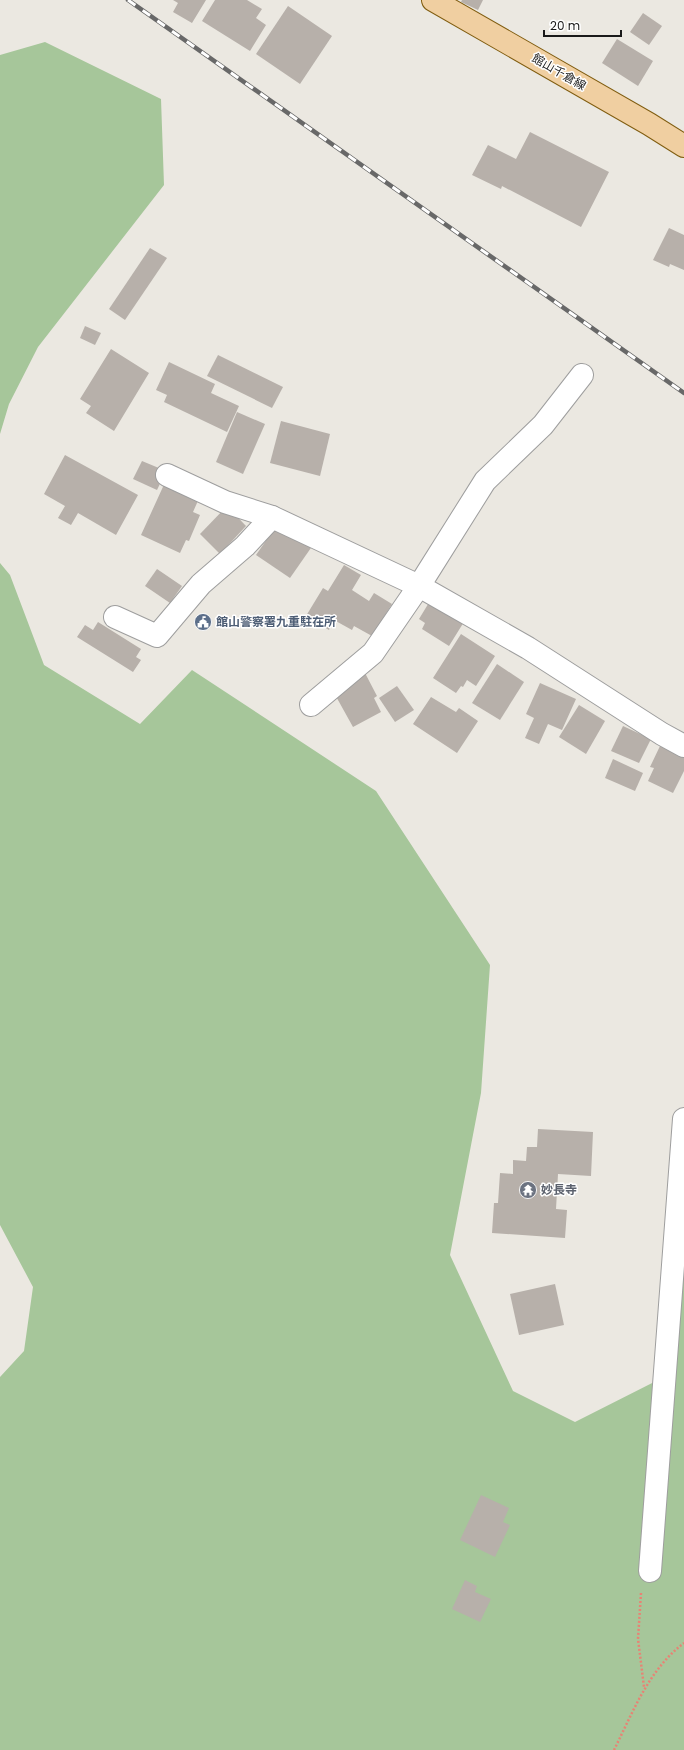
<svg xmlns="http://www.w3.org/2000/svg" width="684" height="1750" font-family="Poppins,'Noto Sans JP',sans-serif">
<rect width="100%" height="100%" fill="#ebe8e1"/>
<g fill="#a6c69a">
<polygon points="45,42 161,99 164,185 38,347 9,404 0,434 0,55"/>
<polygon points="0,563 10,575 44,665 140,724 192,670 376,791 490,965 481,1093 450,1255 513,1391 575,1422 664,1377 684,1271 684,1750 0,1750 0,1377 24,1351 33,1287 0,1225"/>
</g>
<g fill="#b7b0aa">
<polygon points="173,0 206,0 192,23 173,12 178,3"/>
<polygon points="215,0 247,0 262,9 256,18 266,25 250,51 202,21"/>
<polygon points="462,0 483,0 478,10 461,2"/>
<polygon points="288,6 332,36 300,84 256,54"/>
<polygon points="643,13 662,26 649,45 630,32"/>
<polygon points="617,39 653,61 638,86 602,63"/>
<polygon points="530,132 609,172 581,227 502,186 501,189 472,175 488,145 516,159"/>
<polygon points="669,228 684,235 684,270 670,264 669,267 653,260"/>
<polygon points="150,248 167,258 125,320 109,309"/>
<polygon points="85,326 101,333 95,345 80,338"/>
<polygon points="111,349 149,373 114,431 86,413 91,406 80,399"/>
<polygon points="218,355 283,387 272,408 207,376"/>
<polygon points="169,362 215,384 211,393 239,406 227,432 164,402 167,395 156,390"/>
<polygon points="237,412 265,424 243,474 216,462"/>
<polygon points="281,421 330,434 320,476 270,463"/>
<polygon points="65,455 138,495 116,535 78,513 71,525 58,518 65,506 44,494"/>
<polygon points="142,461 166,471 157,490 133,479"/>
<polygon points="167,478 201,494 193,512 200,515 189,541 186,540 180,553 141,535"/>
<polygon points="227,506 246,526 220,554 200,534"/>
<polygon points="279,522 313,545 290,578 256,555"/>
<polygon points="344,565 361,575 352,590 369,601 374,593 392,604 372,636 354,626 352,630 334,620 329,630 306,616 323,588 328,591"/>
<polygon points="157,569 182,586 170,603 145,586"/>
<polygon points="433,596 467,617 449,646 422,629 425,623 419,619"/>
<polygon points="98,622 141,649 136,657 141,660 133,672 77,637 85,625 93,630"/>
<polygon points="461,634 495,656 476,686 467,680 463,687 461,686 456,693 433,678"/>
<polygon points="497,664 524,682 500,720 472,703"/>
<polygon points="365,673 377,696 374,698 381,712 353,727 333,691"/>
<polygon points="540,683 576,699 562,730 548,724 539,744 525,738 534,718 526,714"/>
<polygon points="397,686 414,710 395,722 379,698"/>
<polygon points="431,697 456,712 459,708 478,721 457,753 413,724"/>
<polygon points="579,705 605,721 586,754 559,737"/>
<polygon points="623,726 651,739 639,763 611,751"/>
<polygon points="660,746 670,750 684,751 684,771 673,793 648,781 654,768 650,767"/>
<polygon points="613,759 643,773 635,791 605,778"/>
<polygon points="538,1129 593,1132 591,1176 558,1174 556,1209 567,1210 565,1238 492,1233 494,1203 498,1203 500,1173 513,1174 513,1160 526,1161 527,1147 537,1147"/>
<polygon points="555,1284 564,1325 519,1335 510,1294"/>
<polygon points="481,1495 509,1508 503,1522 510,1525 495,1557 460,1540"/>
<polygon points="465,1580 477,1586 475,1592 491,1599 480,1622 452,1609"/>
</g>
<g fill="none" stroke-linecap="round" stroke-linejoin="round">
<g stroke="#9e9e9e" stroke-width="24">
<g id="minor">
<polyline points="167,475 225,502 272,517 419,586 528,648 662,734 684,746"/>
<polyline points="115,617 157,636 201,584 245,546 272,517"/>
<polyline points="311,705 373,653 419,586 485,481 543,425 582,375"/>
<polyline points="650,1571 684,1119"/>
</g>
</g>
<g stroke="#805d10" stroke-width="24">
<polyline id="major" points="433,0 649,124 684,146"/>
</g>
<g stroke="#e88374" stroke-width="2.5" stroke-dasharray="2 2" stroke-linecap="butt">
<polyline points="641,1593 638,1639 644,1687"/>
<path d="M614,1750C633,1712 649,1669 684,1643"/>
</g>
<use href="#minor" stroke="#fff" stroke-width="22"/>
<use href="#major" stroke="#f0cfa1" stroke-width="22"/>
<g stroke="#686868" stroke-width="4.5">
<polyline id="rail" points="128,0 684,393"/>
</g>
<use href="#rail" stroke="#fff" stroke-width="3" stroke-dasharray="9" stroke-linecap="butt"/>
</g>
<defs>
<g id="civic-disc" transform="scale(0.9)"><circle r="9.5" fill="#5c6f8a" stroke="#fff"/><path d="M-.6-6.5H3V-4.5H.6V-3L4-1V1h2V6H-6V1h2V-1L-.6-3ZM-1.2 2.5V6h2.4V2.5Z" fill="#fff"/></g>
<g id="temple-disc" transform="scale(0.9)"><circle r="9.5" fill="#6b7280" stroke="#fff"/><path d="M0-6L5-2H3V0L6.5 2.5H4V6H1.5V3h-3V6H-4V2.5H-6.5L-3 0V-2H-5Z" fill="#fff"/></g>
</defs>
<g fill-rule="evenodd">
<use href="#civic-disc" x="203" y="622"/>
<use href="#temple-disc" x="528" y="1190"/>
</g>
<g text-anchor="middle" stroke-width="3" stroke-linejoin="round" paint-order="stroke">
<g font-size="12" fill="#1a1a1a" stroke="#fff">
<text transform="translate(559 72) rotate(30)" y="4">館山千倉線</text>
</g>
<g font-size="12" font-weight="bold" fill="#4e5e75" stroke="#fff" text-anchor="start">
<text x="216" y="626">館山警察署九重駐在所</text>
</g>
<g font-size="12" font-weight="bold" fill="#5b616d" stroke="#fff" text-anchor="start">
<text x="541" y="1194">妙長寺</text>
</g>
</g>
<path d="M544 30v6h77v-6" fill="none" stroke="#1a1a1a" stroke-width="2"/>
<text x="550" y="30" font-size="12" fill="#1a1a1a" stroke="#ffffff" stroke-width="3" paint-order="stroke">20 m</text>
</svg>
